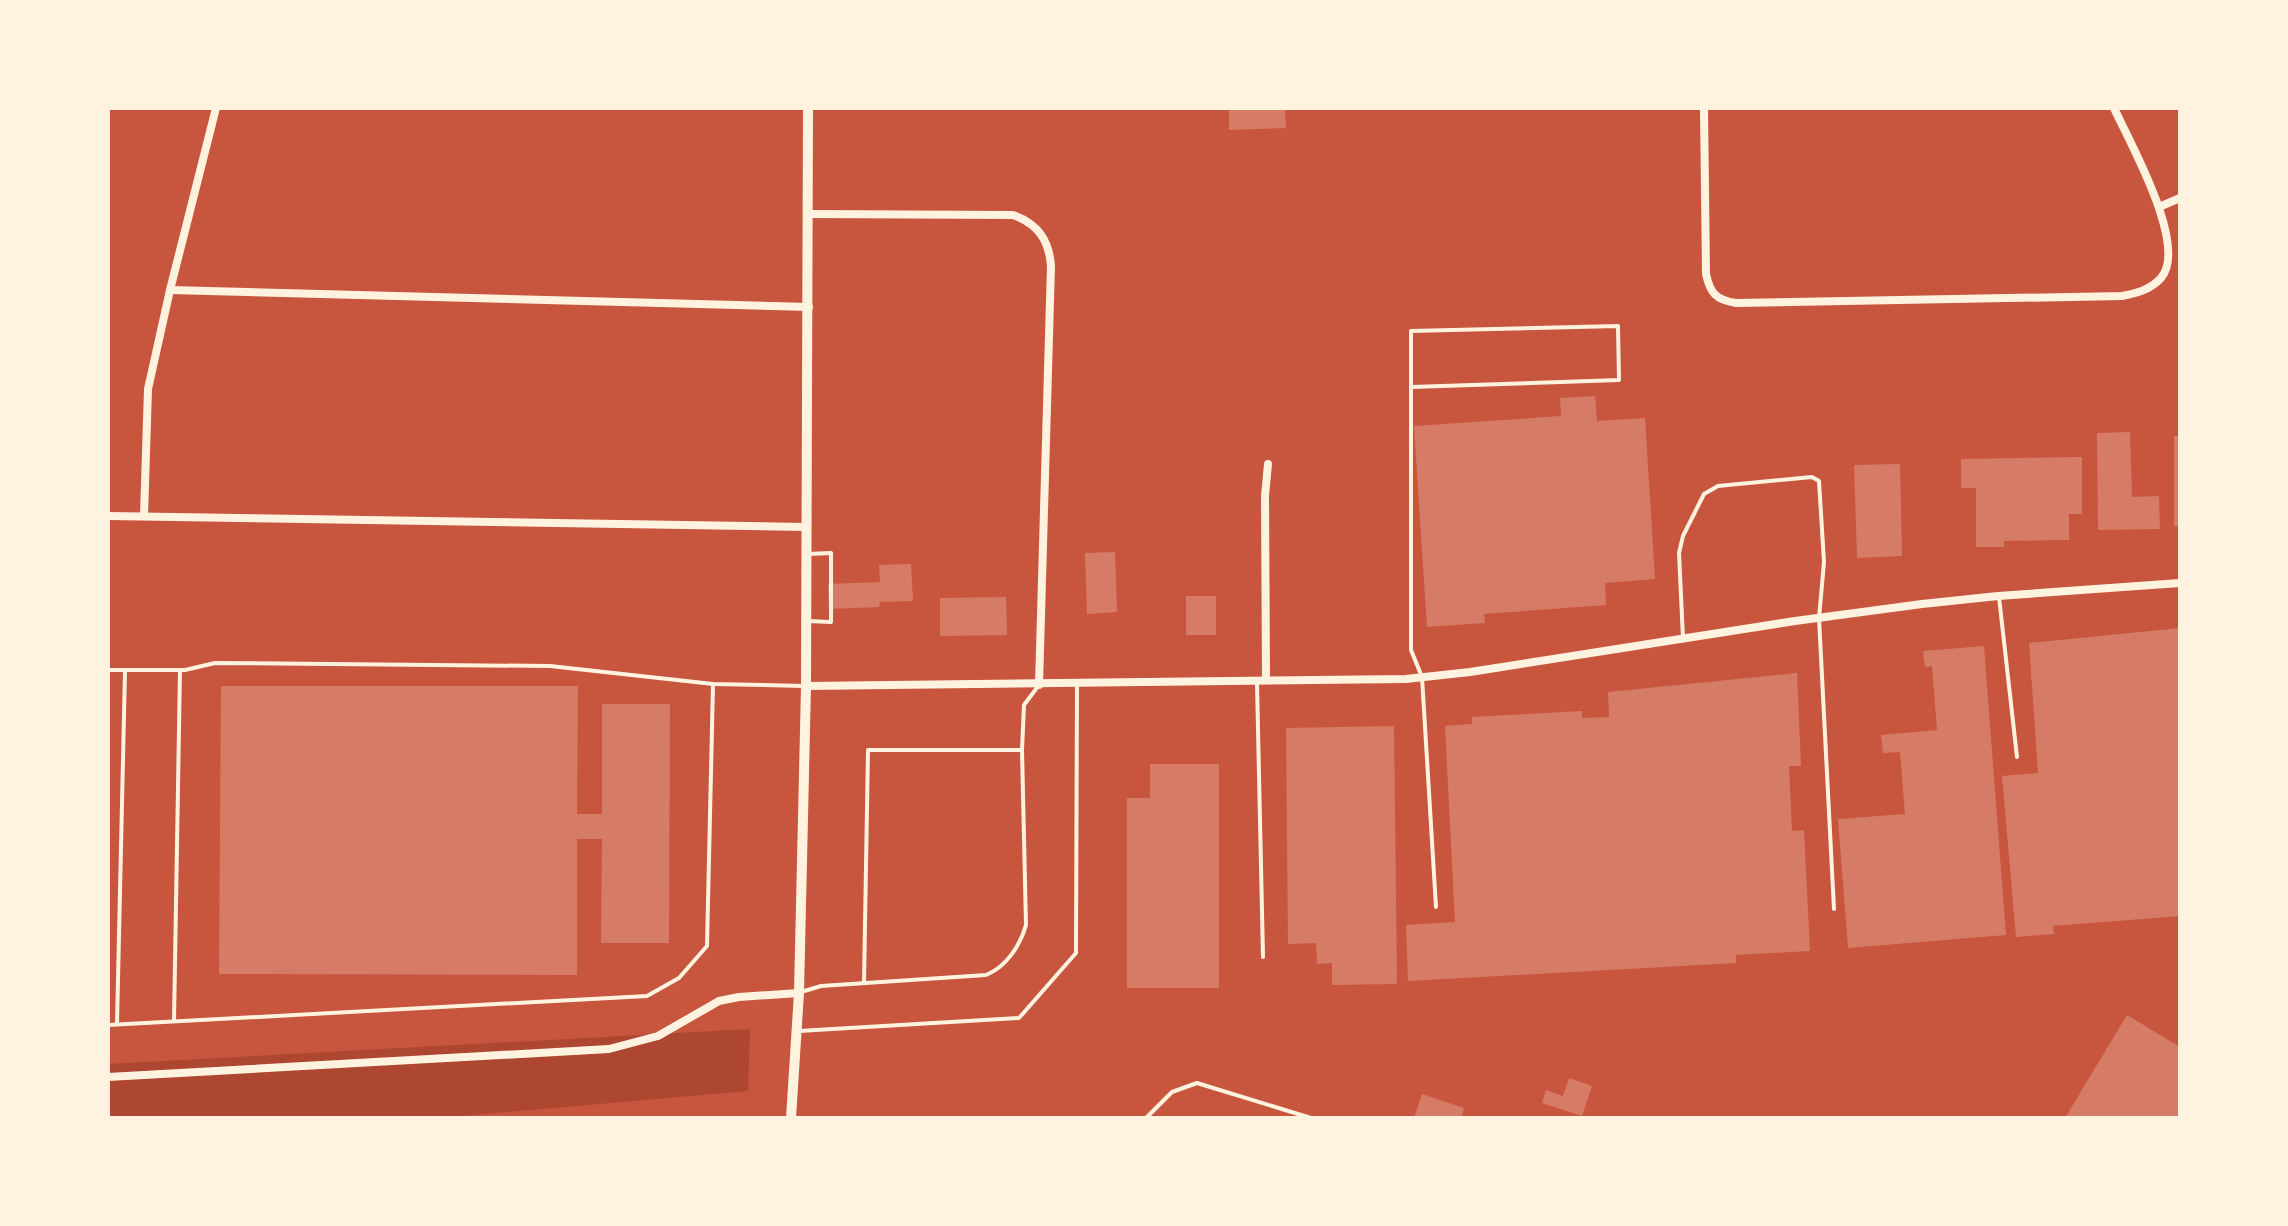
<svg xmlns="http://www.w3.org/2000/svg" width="2288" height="1226" font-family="'Golos Text',sans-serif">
<rect width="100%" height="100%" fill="#c8553d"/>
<polygon fill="#ae4732" points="750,1029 748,1091 438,1118 108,1118 108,1064"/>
<g fill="#d67c66">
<polygon points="1229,108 1285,108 1286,128 1229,130"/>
<polygon points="1595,396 1597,421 1645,418 1655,579 1605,583 1606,605 1484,614 1485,623 1427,627 1414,426 1561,416 1560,398"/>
<polygon points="2130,432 2132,497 2159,496 2160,529 2098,530 2097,433"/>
<rect x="2174" y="436" width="6" height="90"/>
<polygon points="2082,457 2082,514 2069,514 2069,540 2004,541 2004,547 1976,547 1976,488 1961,488 1961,459"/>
<polygon points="1900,464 1902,556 1857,558 1854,465"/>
<polygon points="1115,552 1117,612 1087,614 1085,553"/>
<polygon points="911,564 913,601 880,602 879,607 829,609 828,584 880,582 879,565"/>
<rect x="1186" y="596" width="30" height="39"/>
<polygon points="1006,597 1007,635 940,636 940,598"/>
<polygon points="2180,628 2180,916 2053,926 2054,934 2016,937 2002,776 2038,773 2029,643"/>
<polygon points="1984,646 2006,935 1848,948 1838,819 1905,814 1900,752 1883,753 1881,735 1937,730 1932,666 1925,667 1923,651"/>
<polygon points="1797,673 1801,766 1789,766 1792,831 1804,830 1810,951 1736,955 1736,963 1408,981 1406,925 1455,922 1445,726 1472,724 1472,717 1582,711 1582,718 1609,717 1608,692"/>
<polygon points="221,686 578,686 577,814 602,814 602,704 670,704 669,943 601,943 602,839 577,839 577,975 219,974"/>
<polygon points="1394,726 1397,984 1332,985 1332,963 1317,964 1316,943 1288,944 1286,728"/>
<polygon points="1150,764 1219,764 1219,988 1127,988 1127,798 1150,798"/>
<polygon points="2127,1015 2180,1047 2180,1118 2065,1118"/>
<polygon points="1569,1078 1592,1086 1582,1116 1542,1103 1546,1090 1563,1096"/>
<polygon points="1422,1094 1464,1108 1461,1118 1414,1118"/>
</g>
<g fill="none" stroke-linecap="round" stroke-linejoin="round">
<g stroke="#fff3e0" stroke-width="4">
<polyline points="1411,387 1619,380 1618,326 1411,331 1411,650 1422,677 1436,907"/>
<polyline points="1999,597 2017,757"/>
<polyline points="808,621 831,622 831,553 808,554"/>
<polyline points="1683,638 1679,553 1683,536 1704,494 1718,486 1812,477 1819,481 1824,562 1819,618 1834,909"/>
<polyline points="108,670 185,670 215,663 550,666 713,684 804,686"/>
<polyline points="1257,683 1263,957"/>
<polyline points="864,983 868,750 1022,750"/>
<path d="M801,992L821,986L986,975C1006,967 1020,946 1026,925L1022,750L1024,705L1039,685"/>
<polyline points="174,1021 180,670"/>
<polyline points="117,1024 125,671"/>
<polyline points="108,1025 647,996 679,978 707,946 713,684"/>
<polyline points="799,1031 1019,1018 1076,953 1077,684"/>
<polyline points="1146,1118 1172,1092 1197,1083 1311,1118"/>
</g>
<g stroke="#fff3e0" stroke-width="8">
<path d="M1704,108L1706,274C1710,293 1716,300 1736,303L2122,296C2137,293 2150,290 2161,278C2189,246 2129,141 2114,108"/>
<polyline points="2159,207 2180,198"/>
<path d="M808,214L1013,215C1038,224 1049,240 1051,266L1039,685"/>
<polyline points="170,290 809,307"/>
<polyline points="108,516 805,527"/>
<polyline points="144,516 148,389 170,290 216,108"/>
<polyline points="1266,680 1265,496 1268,464"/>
<polyline points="806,686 1406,679 1470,672 1795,621 1922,604 1998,596 2180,583"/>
<polyline points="108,1077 609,1049 658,1036 719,1001 739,997 799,993"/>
</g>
<polyline stroke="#fff3e0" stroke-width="10" points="791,1118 799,993 806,686 808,108"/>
</g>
<rect width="2288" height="1226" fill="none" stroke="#fff3e0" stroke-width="220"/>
</svg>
